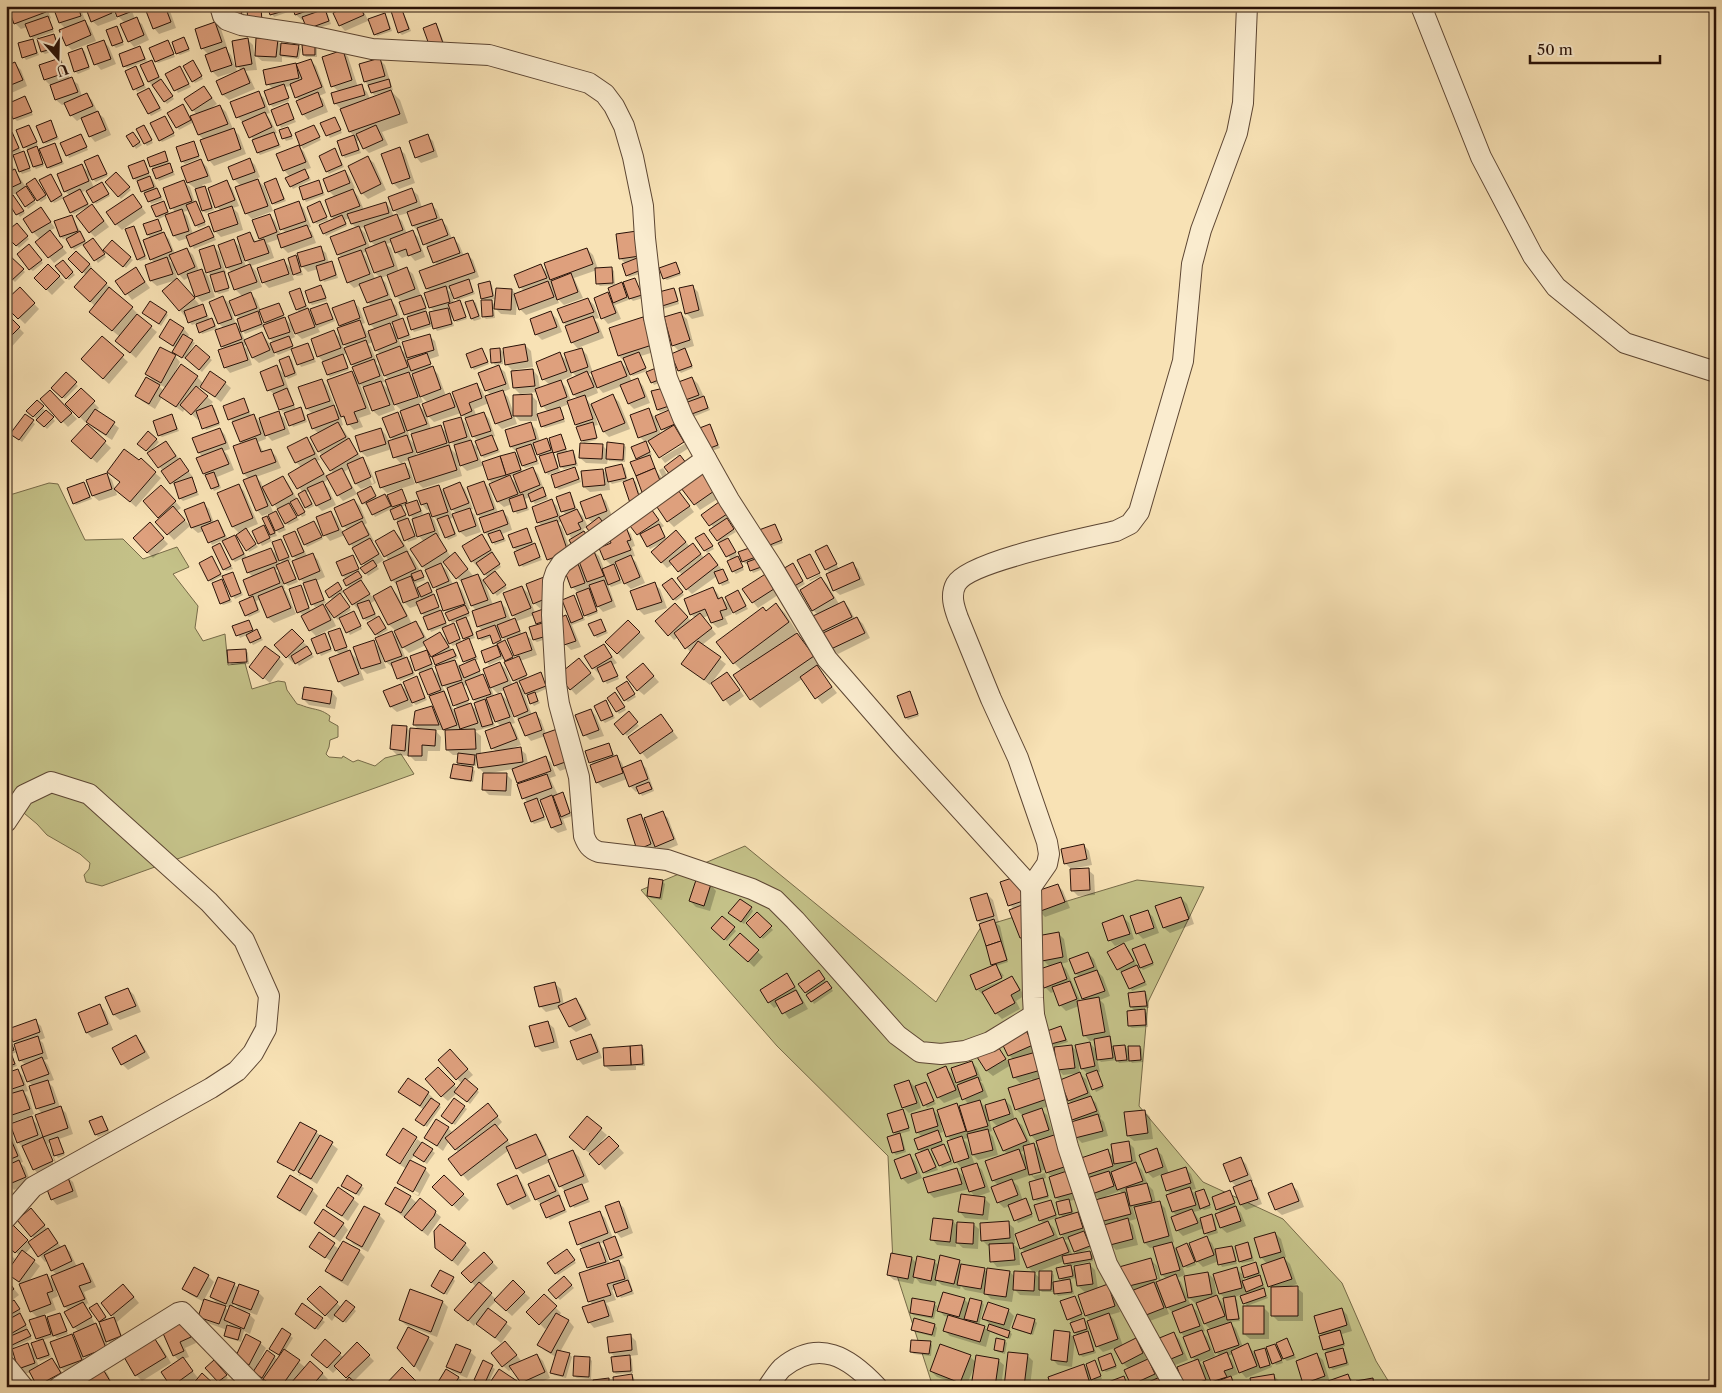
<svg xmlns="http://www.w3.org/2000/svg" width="1722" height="1393" font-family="'Libre Caslon Text',serif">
<rect width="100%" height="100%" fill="#f8e2b5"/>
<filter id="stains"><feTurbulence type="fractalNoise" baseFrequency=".004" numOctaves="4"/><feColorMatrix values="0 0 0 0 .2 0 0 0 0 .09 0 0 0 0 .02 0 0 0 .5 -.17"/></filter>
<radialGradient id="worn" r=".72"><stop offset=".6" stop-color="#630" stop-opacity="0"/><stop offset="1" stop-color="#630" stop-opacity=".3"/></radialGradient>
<g fill="#c4c188" stroke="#766a48">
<path d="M49,483L58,484L85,540L123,539L143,559L177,547L189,567L173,574L198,606L195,628L203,641L225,634L228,665L245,663L252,689L278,681L285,682L287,690L297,704C302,705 305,707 310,708C318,710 322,710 330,716L329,721L338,726V737L330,740L329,747L326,754L329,757L342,758L343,756L353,762L358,760L375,766L385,758L401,754L414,774L102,886L86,882L84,875L89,869L90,863L80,854L47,835L37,824L6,798V494H13Z"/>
<polygon points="745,846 936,1002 981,927 1137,880 1204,887 1148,1002 1139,1106 1203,1182 1283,1219 1342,1283 1376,1361 1392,1387 933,1387 893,1263 888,1156 777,1046 641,890"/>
</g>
<g fill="#0003" fill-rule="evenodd">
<polygon points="14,6 46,6 51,18 49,19 54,32 39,37 39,39 54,35 56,37 60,49 45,54 42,52 38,38 33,39 27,27 21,29 15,23"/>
<polygon points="59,6 80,6 86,23 90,27 96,41 72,50 67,45 66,29 60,23 55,8"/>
<polygon points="86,6 130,6 135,19 142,24 149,40 134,47 129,41 125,23 114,12 117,19 98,26 92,21"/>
<polygon points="165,6 170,11 176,28 159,34 154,28"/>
<polygon points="172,6 190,6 176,12"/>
<polygon points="231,6 244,6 243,19"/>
<polygon points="268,6 286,6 288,12 274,17"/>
<polygon points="293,6 320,6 322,11 324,10 327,12 331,24 310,31 305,19 302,20 296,15"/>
<polygon points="330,6 361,6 368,20 385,15 387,17 392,31 377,36 370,20 345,31 340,25 336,13"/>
<polygon points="366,6 383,6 369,12"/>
<polygon points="392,6 407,6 401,9 403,11 411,31 402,35 399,32 396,10"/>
<polygon points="215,23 221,29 227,47 225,48 231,55 237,71 218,77 212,71 209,55 202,48"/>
<polygon points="436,25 438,27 446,48 432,49"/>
<polygon points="116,27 124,45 116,48 113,45"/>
<polygon points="184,38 190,51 180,55 177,53"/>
<polygon points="247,39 253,45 257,70 245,71 249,76 255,89 229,100 223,95 218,81 242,71 237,66"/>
<polygon points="32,40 39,55 26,60 24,57"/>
<polygon points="103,41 109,47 116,64 101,70 96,64"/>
<polygon points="277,41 281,44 298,46 301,49 299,59 282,57 282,62 262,61 256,56"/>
<polygon points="168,42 175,57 158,63 156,61"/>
<polygon points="314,46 317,48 317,57 306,57 304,55"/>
<polygon points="140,47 147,61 127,68 124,66"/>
<polygon points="82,49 85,52 90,69 78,74 75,71"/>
<polygon points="343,51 348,57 358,87 361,86 367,92 370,99 382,95 382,93 374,95 365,81 380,60 385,65 393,90 390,90 400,100 408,123 382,132 388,145 369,153 364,148 360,140 357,141 361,153 345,158 343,155 354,136 350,132 341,109 335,103 339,92 333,86"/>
<polygon points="60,59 65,65 70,79 78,84 82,96 86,94 92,100 98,113 104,118 111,135 95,142 90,136 82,118 77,121 71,115 66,104 62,105 56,100 51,86 45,80 40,66"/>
<polygon points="310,60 316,66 326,93 319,96 323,99 328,112 308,120 303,114 300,101 296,97 292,86 284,87 289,101 273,107 270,104 273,89 268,84 296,64"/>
<polygon points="151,61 162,81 174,99 167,104 149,82 142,66"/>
<polygon points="15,64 21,70 27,86 9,94 6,90 6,68"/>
<polygon points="195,64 203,79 195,83 193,81"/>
<polygon points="136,68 146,88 137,92 127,72"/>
<polygon points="180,68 191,87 178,93 167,74"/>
<polygon points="204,87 217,104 210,109 220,106 226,112 233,129 239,135 246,154 214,166 209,160 204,140 199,135 194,122 179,130 169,113 185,108 190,118 197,115 193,110"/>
<polygon points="149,89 162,110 151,116 149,113"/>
<polygon points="258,93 264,98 270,113 266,114 270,119 277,133 274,134 281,147 260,155 258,153 254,141 243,123 238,117 232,103"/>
<polygon points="25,98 33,115 17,121 14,118"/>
<polygon points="287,105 296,122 281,128 273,110"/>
<polygon points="6,111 10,121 6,122"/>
<polygon points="165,117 175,136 162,142 160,140"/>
<polygon points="335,118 342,133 330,138 322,123"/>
<polygon points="50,121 59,139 46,144 44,142"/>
<polygon points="29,126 38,145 35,146 39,150 44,166 36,169 34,167 28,149 24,147"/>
<polygon points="313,126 321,140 303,149 296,134"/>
<polygon points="288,128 293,139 286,141 280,131"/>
<polygon points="146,129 153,143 147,146 145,143"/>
<polygon points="12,133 21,151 12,154 10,152"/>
<polygon points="81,135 88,150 69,158 62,143"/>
<polygon points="128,136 135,136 142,145 136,149"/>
<polygon points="427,136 433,141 438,157 421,163 416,157"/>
<polygon points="193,143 200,158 185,164 182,161"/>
<polygon points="55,144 64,164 50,169 48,167"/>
<polygon points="299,146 304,152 311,168 305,170 311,180 293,189 291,186 290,177 284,170"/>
<polygon points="399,149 405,154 415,183 399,189 393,183"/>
<polygon points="335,150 344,167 329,174 327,171"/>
<polygon points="23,153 26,155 31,171 22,174 20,171"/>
<polygon points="165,153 175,175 159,181 157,178 155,170 151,166"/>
<polygon points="6,156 36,203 28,209 17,193 12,195 25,213 20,217 6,197"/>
<polygon points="98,156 108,176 96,182 89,176 94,188 102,183 110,196 96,204 87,190 82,192 90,207 92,206 97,211 109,227 95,237 90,232 88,207 74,214 71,212 70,196 65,191 81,165 91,174"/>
<polygon points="368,158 374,163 386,190 368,199 362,193"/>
<polygon points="249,159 255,165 260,177 256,179 264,186 273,211 252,219 246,213 241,186 235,180 229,167"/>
<polygon points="201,161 207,167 212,182 202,185 207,190 214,210 206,213 203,211 195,188 188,183 183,168"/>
<polygon points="143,162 146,164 150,176 149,176 153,180 163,200 151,204 146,193 142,191 138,180 136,181 134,178"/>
<path d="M345,171L350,177L355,188L352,190L358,196L364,210L386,203L391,209L394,217L399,215L394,210L412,190L418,195L422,208L432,205L437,210L441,220L447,226L452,239H454L459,244L464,256L467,254L473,260L479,277L469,281L475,294L458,300L462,304L467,319L457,322L451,317L454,326L437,331L434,326L414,332L412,329L408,316L405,314L402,302L396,296L389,275L381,278L386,283L392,302L396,306L401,320L405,322L411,338L401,341L398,337L402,348L401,349L408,356L429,336L435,341L439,356L430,359L431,367L438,374L446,396L449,395L457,403L476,384L482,390L485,397L491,395L486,390L499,367L505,372L510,389L503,392L508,397L514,414L531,395L537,401V421H520L514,415L517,424L502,429L496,423L489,403L474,409L476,415L484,413L489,419L495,436L493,437L500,452L484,458L482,456L478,441L473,436L468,421L461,413L434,422L426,414L431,429L440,426L448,434L461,418L466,424L472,443L479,449L477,450L482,464L515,453L521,459L518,452H517L511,447L506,431L530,423L536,429L540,442L547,439L552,445L560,435L563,438L568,453L572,452L575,454L578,466L573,467L577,471L581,482L559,490L556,487L573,469L572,467L564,469L561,467L558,454L553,451L560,471L548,475L540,456L534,450L539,464L525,468L519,462L523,473L533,469L538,474L548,499L535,504L530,497L525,499L529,510L517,514L512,504L504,507L498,502L491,484H493L489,480L485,465L467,471L458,462L462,476L423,488L418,483L410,460L402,462L410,470L415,484L387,493L381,487L402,465L395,457L392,449L367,457L361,452L357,437L381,429L386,435L389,442L394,441L391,437L398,414L405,421L402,411L392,401L395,410L379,416L373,411L365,389L360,384L371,414L359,418L363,427L354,430L340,414L343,425L341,426L362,459L368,465L376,483L369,486L378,499L385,496L391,505L401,491L408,504L417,501L419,504L423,514L417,516L418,518L429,514L434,520L433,516L440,536L438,537L451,557L455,553L474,577L478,575L484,581L493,605L500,602L506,608L511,621L517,619L513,615L522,587L528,593L535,613L542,610L534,603L544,578L552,637L537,642L534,640L530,628L539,625L534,615L517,621L522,635L525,634L531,639L537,655L520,661L528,681L540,674L548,688L535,694L540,703L534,706L523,691L532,715L536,714L541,720L546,734L576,765L560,771L555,765L545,736L531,741L526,735L521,722L515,716L512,708L510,709L515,723L511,724L515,729L521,745L510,749H520L526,754L528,764L546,757L551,763L556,776L550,778L558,795L562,794L565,796L572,816L563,819L567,830L558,833L552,828L542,799L538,800L546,820L534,824L532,822L525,804L528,803L524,798L520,785L513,769L490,773V774H506L512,780L511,796L489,795L483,789L484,773L479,768L477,760L476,766H470L475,771L473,782L454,780L452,777L463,767L459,762V755H453L447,750V733L445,730H435L441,737L440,751H428L427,761H415L410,756L397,755L391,749L406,727L411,732L419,730L414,725L431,707L438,713L420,672L416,670L426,651L434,667L431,668L441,678L439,666L426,645L409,653L400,644L406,659L410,661L415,675L400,681L394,667H392L386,662L383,653L381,654L386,668L367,674L359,666L364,680L344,687L339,682L340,655L336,651L329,633L340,629L342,632L348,650L359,661L373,642L382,650L392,633L400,640L395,630L389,625L376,600L371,603L377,617L366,621L360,609L359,610L353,604L345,591L350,588L347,585L346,579L343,576L338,563L352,556L360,572L359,573L363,579L360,581L373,598L391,588L397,594L412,624L415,622L421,628L428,641L440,634L446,639L452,651L456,653L458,658L454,660L460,666L467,664L457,644L453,646L450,643L443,627L431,632L419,605L410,608L404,602L398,586L392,580L389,561L376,541L394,531L400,537L409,552L408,553L413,558L425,580L416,583L418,588L428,584L430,586L448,627L453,624L462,642L466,641L457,621L452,623L450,620L437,590L426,570L422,566L424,542L419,536L414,519L410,515L406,505L402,507L417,539L408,542L391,509L375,517L368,504L366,505L363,503L369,488V486L361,489L356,484L350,468L344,472L357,494L343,501L338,495L329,479L323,483L328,488L336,505L322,511L317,506L309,491L306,493L314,506L308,509L306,507L303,493L290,474L301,467L296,462L307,439L312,444L320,460L316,461L327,477L333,473L319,451V434L313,428V414L307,409L300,388L322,380L327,386L335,406L334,407L341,414L352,373L358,378L355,367L352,364L348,353L342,355L345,358L349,370L330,377L328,375L324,362L318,356L334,332L343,341L342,328L340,325L353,302L359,307L365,323L362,324L367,333L376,330L370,324L372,307L368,302L361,285L354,288L348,282L342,258L338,254L357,228L352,224L350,218L345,220L347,226L326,236L324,233L335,220L332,217L326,200L335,197L329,191ZM408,213L413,226L418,231L437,265L427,289L431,292L430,307L435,312L432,318L424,311L427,310L424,298L421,296L413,274L407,269L399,272L391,248L386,244L393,242L397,253L402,258L410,255L415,261L425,257L418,237L412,232L407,234L402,221L397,216ZM366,227L371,242L376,246L370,248L365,233L360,228ZM367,251L375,273L380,277L375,279L366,257L363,253ZM451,288L454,296L447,289ZM452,295L459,302L454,303ZM394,323L397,331L390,325ZM341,341L347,348L344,349ZM373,342L376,350L381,355L382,370L376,363L377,362L371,347L368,344ZM381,372L389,380L385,382ZM412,373L415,380L409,374ZM387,381L391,392L382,383ZM420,395L428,403L427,414L418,404L423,402ZM407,428L413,435L415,445L409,438H410ZM449,440L456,447L458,456L451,449ZM415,449L421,455L417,457ZM364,464H367L374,483L372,484ZM514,475L518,485L509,476ZM444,562L457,578L463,583L472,606L477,611L478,626L483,631L479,638L482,641L492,637L495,643L497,645H499L502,652L496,646L487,662L489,665L505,658L514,680L516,683L520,681L525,692L517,684L513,686L506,669L500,663L489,682L482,676L475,661L478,659L469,640L475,638L469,621L465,618L470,616L468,610L470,609L462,590L457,584L453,585L447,570L440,564ZM500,635L505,640L509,639L517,658L514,659L507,644L505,642L503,643ZM441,683L450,692L455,705L458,709L454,711ZM468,685L474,700L477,703L478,711L472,706H470L462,686ZM491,687L499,695L494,696ZM505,690L510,703L499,692ZM492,718L501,726L492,748L497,752L481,754V736L475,731L495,726ZM554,795L556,802L551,796Z"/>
<polygon points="116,173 131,190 121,199 106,182"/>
<polygon points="51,176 64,198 54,203 52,201"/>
<polygon points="276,180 286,201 275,205 273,203"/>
<polygon points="37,182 47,198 41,202 38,200"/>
<polygon points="184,182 190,187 195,203 198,205 206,225 198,228 190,210 183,212 187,216 193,234 209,227 216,240 194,249 188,238 179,241 174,236 167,215 159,219 157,216 164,203 170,215 176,213 172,208"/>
<polygon points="226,182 232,188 239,206 233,208 238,213 243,230 221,237 215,231 221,211 217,207"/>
<polygon points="318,182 325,195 306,202 304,199"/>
<polygon points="133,195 146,213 122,230 116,224"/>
<path d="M299,203L304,209L311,227L308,228L312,232L316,243L288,253L282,247L279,239L267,243L270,246L274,258L251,266L256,271L262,287L249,292L256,299L261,311L279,304L281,307L284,318L294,327L300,313L297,309L299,290L308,308L307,309L314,317L327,305L335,321L318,328L320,332L302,339L292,330L295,337L291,339L294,350L308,345L316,362L301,367L293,349L278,355L273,350L275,356L259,363L253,358L248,344L244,346L247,349L252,365L230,373L225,367V349L222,346L216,329L202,334L197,323L192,325L164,291L176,280L157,286L151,281L155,263L151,259V238L148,235L157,221L163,233L169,239L175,254L187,249L193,255L199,271L202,270L208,276L215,297L202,302L196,296L190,277L184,280L175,270L178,281L199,304L194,309L203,306L210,320L212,319L214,321L218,331L224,328L219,324L223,298L229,303L236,325L241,330L245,341L262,334L270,344L274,343L270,339L265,326L245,334L243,331L240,319L236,315L243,297L235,289L232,272L227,268L220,246L234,241L243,250L250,234L257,243L263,241L260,238L270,215L275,221L281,235L286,233L282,229ZM243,257L251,265L246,267ZM172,259L175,267L169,260ZM261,313L267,324L264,326L259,314Z"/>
<polygon points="320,203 328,220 317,224 314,222"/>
<polygon points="6,209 13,219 6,223"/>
<polygon points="41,209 55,228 49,231 67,253 54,263 49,257 40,239 33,232 25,219"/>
<polygon points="72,216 87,244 95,242 106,257 98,263 84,244 74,250 67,238 63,239 61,237"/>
<polygon points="17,225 29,239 19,248 6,234"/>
<polygon points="134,227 136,229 147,259 140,261 138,259"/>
<polygon points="637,233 643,273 629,277 627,275 626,264 620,258"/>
<polygon points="6,244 11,252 6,255"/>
<polygon points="213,246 219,252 226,273 224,274 229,291 219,294 216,292 211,276 208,272"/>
<polygon points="32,248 43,263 33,271 30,269"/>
<polygon points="320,248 326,253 329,263 331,263 334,265 338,278 324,282 318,269 308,272 299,263 303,275 297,276 291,271 294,280 269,288 263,282 284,261 293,270 296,257 301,262"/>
<polygon points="587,249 593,255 598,269 611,268 614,271 615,285 600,286 597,283 597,270 574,278 583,298 564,305 557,298 559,303 526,315 520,309 517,300 516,315 501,314 494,307 495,318 486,319 483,316 486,301 483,298 490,283 492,285 495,299 490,300 496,306 512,290 516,294 524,291 520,287 541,266 550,275"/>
<polygon points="76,252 92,267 90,269 112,289 111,290 132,308 137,313 136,315 157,332 136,358 117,341 120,337 96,317 95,306 81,293 86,275 70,259"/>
<polygon points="107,253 130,258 133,260 126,268"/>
<polygon points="9,257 25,272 15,282 6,274"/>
<polygon points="675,263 681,275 667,280 664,278"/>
<polygon points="65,264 75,275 69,280 66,278"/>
<polygon points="48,265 65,282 52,295 35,278"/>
<polygon points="136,269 150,288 132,300 117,281"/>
<polygon points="635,279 643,298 633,301 631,299 615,305 621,319 608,324 603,318 608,294 613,299 609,288"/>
<polygon points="6,282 11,288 6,291"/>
<polygon points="692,286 698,292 704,316 692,319 686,313"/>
<polygon points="321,287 324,289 327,301 312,305 310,303 306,291"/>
<polygon points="20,289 39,309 25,324 6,305"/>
<polygon points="674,289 676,291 679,304 663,309 660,306"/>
<path d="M588,299L594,305L599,318L594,319L598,323L604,338L580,347L587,355L593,373L620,362L630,371L624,361L619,356L610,329L642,318L648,324L657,351L641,356L648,373L663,381L654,385L647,371L633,376L627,370L632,382L638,380L643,386L650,403L634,409L629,404L622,386L603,393L595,384L598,393L586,398L591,405L613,396L619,402L630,429L609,437L604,432L595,412H594L598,425L593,426L596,440L584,443L582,440L579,428L576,425L569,404L559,408L562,410L565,422L545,428L542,426L548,412L543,406L537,392L520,394L514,388L512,370L506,364L525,345L531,351L533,367L513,370L514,372L533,370L538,376L540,389L550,385L543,379L560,354L568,362L579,350L572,342L568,327L564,323L559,310ZM570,370L577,377L568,381L574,395L578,399L571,401L566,387L560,381L572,376ZM592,373L596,381L588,374Z"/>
<polygon points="473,301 476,303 481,319 474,321 472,319"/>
<polygon points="166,313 168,315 161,326 146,315"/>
<polygon points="551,313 557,319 562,332 542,340 536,334"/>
<polygon points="681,314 687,319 694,346 684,349 687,352 693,368 681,373 679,371 680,352 673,345"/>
<polygon points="6,319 8,321 10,319 24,333 7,352"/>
<polygon points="171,321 184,329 189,335 187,338 195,343 188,354 190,355 196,347 212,360 202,372 186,357 185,359 176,354 175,348 160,337"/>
<polygon points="102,338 128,362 109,384 88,365"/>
<polygon points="482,349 489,364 474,370 472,367"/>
<polygon points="500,349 503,352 503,364 495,365 493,362"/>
<path d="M175,356L180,362L175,372L176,373L197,377L203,383H225L231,388L221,402L200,386L198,389L213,402L207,408L212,406L215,409L220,425L206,430L200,417L198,420L185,408L183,412L162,397L155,409L142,401L137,396L156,383L146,374ZM155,382L166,388L164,391Z"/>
<polygon points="289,358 292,360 297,375 288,379 283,373 296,410 300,408 303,411 307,422 293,427 285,411 283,412 281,410 275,395 269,390 277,367 286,376"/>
<polygon points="66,374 78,386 65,399 53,388"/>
<polygon points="692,378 698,384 710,410 693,417 681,402"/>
<polygon points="81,390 99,408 96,411 119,428 112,440 93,428 87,421 85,422 67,404"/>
<polygon points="50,391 77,419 68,427 41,399"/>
<polygon points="653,392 671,409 660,412 658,410"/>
<polygon points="244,400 252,417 254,416 262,424 278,412 284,418 290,434 272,441 264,432 266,439 258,442 264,453 270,450 276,456 281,468 256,477 261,482 263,488 283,477 288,483 306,515 302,517 292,503 289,505 299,520 288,525 270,498 268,499 273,512 262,516 257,510 249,479 244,474 243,444 241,441 233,421 229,419"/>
<polygon points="37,402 55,421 47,429 28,411"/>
<path d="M649,410L655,418L669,411L677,426L675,427L685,441L659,456L650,441L646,442L652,455L649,456L657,472L663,479L659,470L663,468L665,471L670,482L667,483L661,477L667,493L675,487L694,512L674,527L668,521L637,458L645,442L640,437ZM657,422H659L665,432L661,434Z"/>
<polygon points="172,415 179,431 162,437 159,435"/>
<polygon points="25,416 35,424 22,442 14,436"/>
<polygon points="87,426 111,448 97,463 79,447"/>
<polygon points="710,426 712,428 720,448 709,452"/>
<polygon points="220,429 225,435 230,449 224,451 228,455 234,470 217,477 221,488 214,491 204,474 203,457 199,453"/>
<polygon points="148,432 159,442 151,451 166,442 193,477 191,478 199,495 183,501 180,498 177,489 148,452 139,443"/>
<polygon points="686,443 689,448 678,455 682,459 677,455 665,463 661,458"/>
<polygon points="602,445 608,451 624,445 626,447 625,462 609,461 608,459 607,464 586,463 580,458"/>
<polygon points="622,466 625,468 628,482 633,480 636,482 642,502 631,502 624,481 612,484 609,481 610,490 590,492 584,487 603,470 608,476"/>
<polygon points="701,469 722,496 700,510 680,484"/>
<polygon points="109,472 155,473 161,478 136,507 121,494 121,483"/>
<polygon points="106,474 112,480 117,495 99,501 93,496"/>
<polygon points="84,483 92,499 76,505 74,503"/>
<polygon points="484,483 489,488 498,513 502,511 508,517 512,530 502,534 506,541 495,545 485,532 482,518 478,515 469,488"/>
<path d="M460,484L465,489L473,509L470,510L475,515L481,532L466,537L460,532L454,517L450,519L457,536L448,540L439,522L433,516L431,509L427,510L422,504L439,487L446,494ZM449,506L457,514L452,516Z"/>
<polygon points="238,485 244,491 258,524 246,529 258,547 249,552 240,534 233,527 219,493"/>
<polygon points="167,492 181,508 177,511 190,526 174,540 157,522 161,519 144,501"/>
<polygon points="570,494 572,496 577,510 583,516 588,527 593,523 587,518 581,503 600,495 606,501 612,516 601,521 607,528 595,537 587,527 583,529 590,541 577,549 562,521 558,523 562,527 573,558 554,565 548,559 537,528 542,526 538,522 533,508 552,501 557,506 561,517 566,515 563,511 558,497"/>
<polygon points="354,500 360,506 367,523 364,525 367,528 374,541 372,541 384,560 376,565 379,569 368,576 362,568 365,566 345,535 330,541 325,535 331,512 336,518 343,533 348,530 343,526"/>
<path d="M203,503L209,509L214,523L218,521L220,523L228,540L237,539L247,558L271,549L279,557L281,540L283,543L291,560L287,561L290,564L298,582L288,586L282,580L285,589H284L287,593L296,614L274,623L268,618L261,599L256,601L260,612L249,617L246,615L253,598L251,595L253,577L248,572L243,558L235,562L233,560L223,540L212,545L204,531L198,533L192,528L186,510ZM278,558L284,564L280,565ZM279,569L283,578L275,570Z"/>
<polygon points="719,504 729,516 726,519 736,532 726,538 737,554 736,555 740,560 744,570 736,574 733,571 731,560 718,540 714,528 703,515"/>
<polygon points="649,508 664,526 661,528 667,540 682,537 690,547 698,550 704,558 714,560 725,573 730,583 722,586 717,576 692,594 687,589 682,575 673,564 667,568 652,552 662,543 650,549 629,522"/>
<polygon points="276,513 286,530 279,533 273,527 277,536 270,538 272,541 262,546 254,531 266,526 267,517 273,524"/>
<polygon points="314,523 323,539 307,547 305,544"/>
<polygon points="775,525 783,543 768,548"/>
<polygon points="625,528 631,534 635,546 632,547 635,556 631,557 636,562 645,583 631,589 625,583 617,563 613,565 616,568 622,583 611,587 607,582 616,607 603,612 595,603 598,613 588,617 585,615 579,593 572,587 576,562 584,569 593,551 599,556 604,569 612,566 606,560 601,549 613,544"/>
<polygon points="155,530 168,544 153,558 147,552"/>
<polygon points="527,530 542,560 523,567 521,565 518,552 514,548 510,536"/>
<polygon points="295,532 307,556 312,554 318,560 325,577 316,581 326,603 315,607 313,604 305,583 300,579 297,560 293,556"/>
<polygon points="704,534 714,549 707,553 697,539"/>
<polygon points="481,535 487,541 501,567 494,572 507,588 497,596 485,580 488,578 479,566 478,567 472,561"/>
<polygon points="220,544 233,569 226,571 224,569"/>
<polygon points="827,546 839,569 853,564 858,569 865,585 840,595 834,590 830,573 826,569"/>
<polygon points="751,548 766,568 753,573 748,563 746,564 743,562 740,553"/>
<polygon points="214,560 222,576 211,582 209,580"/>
<polygon points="795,567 805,584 795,590"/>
<polygon points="232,573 243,595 235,599 228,587 226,588 232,602 223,605 221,603 222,581 228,587"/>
<polygon points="767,574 781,593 758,608 753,602"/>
<polygon points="820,574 821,576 810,581 809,580"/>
<polygon points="821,578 827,584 839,604 844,602 849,608 855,619 857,618 863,624 870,638 838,654 832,649 822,631 818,615 813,610"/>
<polygon points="674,582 684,595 676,601 674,599"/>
<polygon points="338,584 344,592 340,595 351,610 341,617 356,615 362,629 350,635 340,618 338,620 335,617 333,600 330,597"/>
<polygon points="654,584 660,589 667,608 644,615 638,609"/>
<polygon points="300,586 303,588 311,612 323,606 329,611 336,626 316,636 317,637 310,630 302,614 298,612"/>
<polygon points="713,588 718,594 720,599 722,598 729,605 732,614 725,617 728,624 718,628 712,623 709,615 703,618 716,634 702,645 726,664 710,685 683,664 691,653 678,637 674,640 657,621 681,610 691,621 695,618 691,614"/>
<polygon points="738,592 748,609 736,615 734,612"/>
<polygon points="574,596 585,620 572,625 581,647 571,650 565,644 566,617 572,623 563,600"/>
<polygon points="776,604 785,613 797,632 795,633 805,642 802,642 816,662 818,661 822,666 818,668 837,693 822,704 802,679 760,708 751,699 742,671 734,663 766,612"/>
<polygon points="379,617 388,630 378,636 376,634"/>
<polygon points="600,620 608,633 597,638 595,635"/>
<polygon points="249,621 254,632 257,631 263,640 253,645 247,635 240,638 234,627"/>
<polygon points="628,621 645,638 623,659 607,642"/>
<polygon points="292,630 309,648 308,649 314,657 299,666 295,661 293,663 276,645"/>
<polygon points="324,635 332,651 321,656 313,639"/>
<polygon points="604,645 617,663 613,665 619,679 607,684 600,673 599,674 593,668"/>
<polygon points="246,650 248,653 249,664 232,665 230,663"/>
<polygon points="279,658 284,664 270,683 250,667"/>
<polygon points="584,665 595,679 576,695 559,676"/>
<polygon points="649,671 659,682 644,695 638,690"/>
<polygon points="727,673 744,696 730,706 712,683"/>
<polygon points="416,678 427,700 416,705 410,700 413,706 397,712 391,707 385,691 401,685 410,694"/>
<polygon points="629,685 636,697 628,702 625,700"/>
<polygon points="332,692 337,698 335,709 309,705 303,699"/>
<polygon points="909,693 912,695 919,716 908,720 906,718 898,697"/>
<polygon points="618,696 626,710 619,714 608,698"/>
<polygon points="606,702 615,718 605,723 602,720"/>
<polygon points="591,710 596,716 604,736 590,740 585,735"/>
<polygon points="628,713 639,726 627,736 616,724"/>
<polygon points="666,722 678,738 647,759 630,738"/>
<polygon points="609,744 615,757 617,757 622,763 624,768 640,762 646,768 654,791 642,796 639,790 636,792 630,786 627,779 603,788 597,782 593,765 587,752"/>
<polygon points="662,813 668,818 678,845 661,852 654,844 656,850 644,855 641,816 644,819"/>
<polygon points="1084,845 1089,851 1092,865 1071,869 1065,863"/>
<polygon points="1088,870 1094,875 1095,895 1078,896 1072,890"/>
<polygon points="662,881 665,884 662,900 651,898 648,896"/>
<polygon points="697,881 711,885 716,891 710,911 696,907 690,901"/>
<polygon points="1023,883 1031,905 1014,909 1010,905"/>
<polygon points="1058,885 1063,891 1070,908 1045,917 1039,911"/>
<polygon points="987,894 993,900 999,922 996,923 1000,926 1008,962 996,966 1004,976 978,987 978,990 972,976 994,966 992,964 980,925 982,924 978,921 972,899"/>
<polygon points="1181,898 1187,904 1194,924 1170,933 1164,928"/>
<polygon points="751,908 753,911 744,924 732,916"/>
<polygon points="1148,912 1153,917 1159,933 1143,939 1137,933"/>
<polygon points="757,913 773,930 763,939 747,923"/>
<polygon points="1123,917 1129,923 1134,939 1115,946 1110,940"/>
<polygon points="722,918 736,931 727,941 712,928"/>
<polygon points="6,924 12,937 6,940"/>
<polygon points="1058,933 1064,939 1068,962 1061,964 1066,969 1081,1002 1085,1001 1083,999 1080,977 1076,974 1070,960 1088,953 1094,959 1099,973 1103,977 1110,996 1100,1000 1104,1004 1113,1048 1125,1046 1129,1051 1140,1047 1142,1049 1143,1062 1132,1063 1129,1059 1129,1062 1119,1063 1117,1060 1101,1062 1097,1058 1100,1072 1097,1072 1104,1088 1096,1092 1088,1074 1079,1066 1080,1073 1063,1075 1058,1069 1072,1046 1078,1053 1090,1043 1097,1051 1096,1040 1090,1041 1084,1035 1079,1006 1066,1011 1060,1005 1055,991 1051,993 1045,987 1050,967 1043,960"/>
<polygon points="740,935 763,957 754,967 731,945"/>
<polygon points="1123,944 1129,950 1147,985 1132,991 1124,975 1118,969"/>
<polygon points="1145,945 1154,965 1143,970 1141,968"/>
<polygon points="821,974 833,991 814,1004 800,984"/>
<polygon points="786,975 792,981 808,1009 789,1019 779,1005 774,1008 769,1002"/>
<polygon points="1011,977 1017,983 1024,996 1016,1001 1020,1009 1002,1019 996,1013 985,994 983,995 978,990"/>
<polygon points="555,984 561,989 564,1005 575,999 581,1005 591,1025 576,1032 570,1027 561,1008 546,1012 540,1006"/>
<polygon points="128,989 134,995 141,1012 120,1020 114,1015"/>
<polygon points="1145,992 1147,995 1149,1008 1142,1008 1147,1013 1148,1027 1132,1028 1129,1026 1128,1012 1135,1011 1131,1007"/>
<polygon points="100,1006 105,1011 113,1030 92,1038 87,1033"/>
<path d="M35,1021L41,1026L45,1038L40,1040L43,1043L48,1059L44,1060L48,1065L54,1080L48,1082L53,1087L60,1107L66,1113L73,1134L59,1139L65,1155L58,1158L56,1155L51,1142L48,1143L58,1167L39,1175L34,1169L23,1148L18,1142L27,1119V1117L13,1122L6,1113V1074L17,1070L23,1076L28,1091L24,1092L28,1097L34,1114L29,1116L37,1124L41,1135L43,1134V1114L37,1108L33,1086L29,1082L23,1067L26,1065L20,1060L18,1052L11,1054L17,1066L6,1070V1042L9,1040L15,1051L17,1050V1044L14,1041ZM44,1144H47L57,1167H55Z"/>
<polygon points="548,1023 554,1028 559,1048 542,1052 536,1046"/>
<polygon points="1061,1027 1068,1042 1055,1046 1052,1044"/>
<path d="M1025,1030L1031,1035L1046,1075L1038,1078L1045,1085L1052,1105L1040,1109L1047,1115L1054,1137L1081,1198L1070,1201L1074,1214L1078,1213L1083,1219L1088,1233L1086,1234L1092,1248L1078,1253H1090L1093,1255V1261L1070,1266L1076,1272L1090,1265L1095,1270L1098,1289L1107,1286L1113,1292L1120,1312L1110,1315L1114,1320L1123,1346L1135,1340L1141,1345L1147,1360L1154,1366L1164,1387H1135L1132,1384L1129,1369L1123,1363L1115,1348L1103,1352L1097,1346L1091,1321L1086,1316L1079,1295L1086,1293L1078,1286L1077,1278L1069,1279L1072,1283L1074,1294L1058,1296L1055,1292H1042L1040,1290V1296L1020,1295L1014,1289L1012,1302L991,1299L986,1294L965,1290L961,1286L960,1289L942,1285L937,1281L936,1286L920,1283L915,1277L913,1284L894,1280L888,1275L912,1258L917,1264L934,1261L939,1266L959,1261L964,1266L984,1270L988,1273L1010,1272L1015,1277L1034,1273L1028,1267L1026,1253L1021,1248L1044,1224L1040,1220L1051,1201L1053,1204L1058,1219L1064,1218L1060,1214L1061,1202L1056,1198L1050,1178L1052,1177L1044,1169V1170L1033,1173V1176L1045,1173L1046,1178L1042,1179L1045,1182L1049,1198L1037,1201L1035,1199L1037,1181L1031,1175L1013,1181L1018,1186L1023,1201L1026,1200L1028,1202L1033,1217L1018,1223L1010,1206L1004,1208L998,1202V1185L993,1180L1008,1154L1004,1151L995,1128L998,1127L989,1118L992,1131L989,1132L993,1137L998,1155L978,1160L972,1154L969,1138L963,1139L967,1143L975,1165L976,1164L982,1170L990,1192L976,1197L984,1198L990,1204L988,1220L965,1218L960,1212L975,1197L969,1189L934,1198L929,1193L956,1169L965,1178L961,1168L956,1162L952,1141L947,1136L943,1125H941L943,1132L940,1133L943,1144L946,1147L953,1164L942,1168L932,1148L928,1150L931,1153L938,1170L926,1174L924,1172L922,1153L919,1149L922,1137L917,1132L932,1109L941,1118L957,1105L959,1108L969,1105L962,1096L944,1103L938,1097L945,1068L951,1073L957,1087L960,1085L957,1082L972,1062L977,1068L982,1081H980L983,1084L988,1097L979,1101L985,1107L1005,1100L1011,1106L1015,1120L1022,1125L1031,1145H1034L1040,1151L1036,1141L1031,1135L1024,1114L1022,1115L1016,1109L1033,1082L1032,1079L1020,1083L1014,1077L1011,1065L993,1076L987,1071L979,1058L997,1047L1008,1062L1014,1060L1009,1055ZM1025,1150L1026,1158L1021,1152ZM1056,1218L1061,1234L1065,1238L1059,1240L1054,1228L1047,1221ZM1070,1239L1075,1251L1078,1255L1073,1256L1068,1244L1064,1240ZM1065,1261L1068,1267L1060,1278L1063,1281L1054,1283V1275L1051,1272L1040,1278L1034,1273Z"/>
<polygon points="591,1035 596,1041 602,1058 583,1065 578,1059"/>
<polygon points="135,1036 141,1042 150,1058 128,1070 122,1064 113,1049"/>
<polygon points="641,1046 644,1049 645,1066 636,1066 636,1070 611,1071 605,1066"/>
<polygon points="456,1056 473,1075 466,1081 479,1092 470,1104 457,1093 448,1101 442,1096 438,1069 458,1089 462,1084 440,1060"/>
<polygon points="1080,1074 1086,1079 1092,1099 1096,1103 1101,1117 1100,1118 1104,1122 1108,1136 1082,1143 1077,1138 1072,1123 1076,1122 1073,1119 1072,1104 1069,1100"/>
<polygon points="408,1080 428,1093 434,1099 433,1101 441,1107 427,1127 420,1122 424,1110 400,1092"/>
<polygon points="909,1081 915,1087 925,1083 936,1104 927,1108 917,1089 916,1090 921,1108 909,1113 903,1107"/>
<polygon points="464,1107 467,1109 455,1125 445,1118"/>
<polygon points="493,1111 502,1122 497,1127 512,1146 535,1135 541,1141 550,1161 573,1151 579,1157 589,1182 581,1185 584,1188 590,1202 574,1208 566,1192 560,1186 550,1162 523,1174 517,1168 509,1150 468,1181 450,1160 459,1153 449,1141 443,1151 426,1138 448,1128 453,1133"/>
<polygon points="903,1111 905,1113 910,1131 899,1134 902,1137 906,1152 896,1155 894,1153 897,1136 894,1132"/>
<polygon points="1145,1111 1150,1117 1153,1139 1134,1141 1128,1136"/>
<polygon points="102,1117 110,1132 98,1137 96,1134"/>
<polygon points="587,1118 607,1135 601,1142 602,1143 609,1137 624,1153 605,1170 592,1155 576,1143"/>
<polygon points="6,1129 12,1135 23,1162 20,1163 25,1167 31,1183 14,1190 6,1180"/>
<polygon points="316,1132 338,1149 317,1184 301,1174 300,1176 284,1167 299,1175 300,1173 284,1164 284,1167 279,1162"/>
<polygon points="417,1139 435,1153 427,1164 415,1155 410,1161 425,1169 430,1175 419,1196 404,1188 418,1196 419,1193 404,1185 404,1188 399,1183 407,1169 400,1165"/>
<path d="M1129,1143L1134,1148L1137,1165L1142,1170L1148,1185L1153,1190L1156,1203L1159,1202L1165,1208L1174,1242L1171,1243L1177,1249L1187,1245L1193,1251L1206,1238L1212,1243L1215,1250L1232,1247L1234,1249L1237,1264L1222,1267L1219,1261L1203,1267L1194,1258L1196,1265L1187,1268L1181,1262L1185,1275L1177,1278L1181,1282L1191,1306L1197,1311L1205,1331L1202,1332L1207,1337L1215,1356L1199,1362L1204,1366L1212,1387H1186L1179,1367L1196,1361L1192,1357L1186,1338L1181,1333L1173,1313L1166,1306L1169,1314L1147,1322L1126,1286L1151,1260L1157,1266L1161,1282L1167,1279L1162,1275L1154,1247L1150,1248L1145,1243L1136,1210L1132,1206L1136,1219L1129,1221L1133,1225L1138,1245L1116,1250L1111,1245L1105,1225L1101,1221L1100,1200L1093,1193L1091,1178L1087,1174L1108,1151L1114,1157ZM1120,1191L1123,1194L1107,1198L1106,1196ZM1152,1265H1154L1160,1284L1157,1285Z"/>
<polygon points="1156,1150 1162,1155 1169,1174 1186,1169 1191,1174 1196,1189 1191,1190 1195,1194 1204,1191 1206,1193 1211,1208 1204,1210 1199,1206 1201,1210 1194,1212 1199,1220 1211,1216 1214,1218 1218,1233 1208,1236 1204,1228 1183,1236 1178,1231 1173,1217 1177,1216 1173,1212 1171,1194 1167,1190 1162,1174 1153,1178 1147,1172"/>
<polygon points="909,1155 915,1161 922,1178 908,1184 902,1178"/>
<polygon points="1240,1158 1246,1164 1253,1181 1250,1182 1256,1188 1262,1204 1246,1210 1241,1205 1237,1187 1231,1181"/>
<polygon points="549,1176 554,1182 561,1197 559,1197 567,1212 550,1220 542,1205 536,1199"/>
<polygon points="67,1177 73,1182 78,1197 57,1205 52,1199"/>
<polygon points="444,1177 469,1200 459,1211 434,1187"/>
<polygon points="517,1177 522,1183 531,1201 513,1210 508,1204"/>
<polygon points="1292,1185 1298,1191 1304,1207 1282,1215 1276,1210 1270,1194"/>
<polygon points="361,1186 364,1188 359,1196 345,1188"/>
<polygon points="312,1190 318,1196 306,1216 284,1202 278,1197"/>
<polygon points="1230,1192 1236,1206 1235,1206 1241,1213 1246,1226 1227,1233 1221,1228 1216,1214 1221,1213 1218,1209"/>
<polygon points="410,1197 417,1203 435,1212 441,1217 428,1236 387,1204"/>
<polygon points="353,1199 359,1204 348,1221 328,1206"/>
<polygon points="618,1202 624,1208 633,1233 621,1238 616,1232"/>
<polygon points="365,1207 379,1215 385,1221 368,1252 353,1244 348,1238"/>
<path d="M599,1212L605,1218L613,1238H615L617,1240L624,1258L618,1260L625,1267L634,1294L621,1298L616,1289L612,1290L616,1300L606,1303L609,1307L614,1322L594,1328L589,1322L593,1305L590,1301L591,1270L588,1267L583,1249L579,1244ZM605,1242L611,1259L614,1263L610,1264L604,1249L599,1244Z"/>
<path d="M37,1216L62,1248L65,1246L70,1252L77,1267L83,1264L88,1270L96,1287L84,1292L89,1305L87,1303L86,1306L95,1324L105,1333L100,1321L99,1307L108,1320L115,1318L102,1303L129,1291L139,1303L117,1322L123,1339L110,1343L105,1338L111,1354L90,1362L82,1354L87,1366L66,1373L61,1368L51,1343L71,1335L79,1343V1332L74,1327L69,1311L65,1307L58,1290L56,1291L58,1296L52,1299L56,1310L43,1315L47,1319L60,1314L62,1317L68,1334L57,1338L55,1336L43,1340L46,1343L51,1357L40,1361L35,1356L39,1367L52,1359L59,1367L66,1379L52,1387H40L31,1372L25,1374L20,1368L14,1349L11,1345L10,1338L6,1332V1279L19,1295L7,1304L8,1306L17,1304L21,1312L18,1314L28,1328L26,1329L32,1339L14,1347L15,1349L28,1345L36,1353L40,1342L37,1339L38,1318L31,1311L20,1283L8,1273L20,1256L6,1243L13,1227L29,1243L35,1239L19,1220ZM32,1246L45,1262L48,1260L52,1270L57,1275L56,1285L47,1275L29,1281L40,1266L25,1254Z"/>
<polygon points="953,1221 958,1227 973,1224 979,1229 978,1249 963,1248 956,1242 956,1247 937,1245 932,1239"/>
<polygon points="315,1223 343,1224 348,1230 340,1242"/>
<polygon points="1008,1223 1014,1228 1015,1244 1013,1244 1019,1249 1020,1265 997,1267 992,1261 990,1246 988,1246 982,1240"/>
<polygon points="1275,1233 1281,1239 1286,1257 1284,1258 1290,1264 1297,1284 1288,1287 1297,1288 1303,1293 1303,1321 1278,1321 1272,1315 1272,1289 1269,1286 1267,1264 1261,1257"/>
<polygon points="319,1234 339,1249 359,1251 365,1257 348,1286 332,1277 327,1271 332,1262 311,1247"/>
<polygon points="465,1244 470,1250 458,1266 443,1253"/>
<polygon points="1248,1244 1250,1246 1254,1261 1242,1263 1240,1261"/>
<polygon points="6,1251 15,1259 8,1267 6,1266"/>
<polygon points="484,1253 498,1268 480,1285 496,1299 513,1282 530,1298 512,1316 496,1301 488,1309 512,1328 501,1343 476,1323 474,1326 462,1315 476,1287 463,1273"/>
<polygon points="569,1253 576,1263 558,1275 556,1273"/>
<polygon points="1255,1263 1258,1266 1261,1276 1259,1276 1265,1288 1262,1289 1268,1298 1247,1306 1241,1295 1234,1297 1237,1300 1240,1321 1230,1322 1236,1329 1243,1347 1248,1345 1254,1353 1264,1349 1270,1355 1275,1345 1281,1351 1287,1340 1296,1358 1287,1361 1280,1355 1283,1363 1276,1365 1270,1355 1268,1356 1272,1367 1246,1378 1241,1372 1233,1354 1228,1356 1232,1360 1238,1374 1230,1377 1236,1387 1215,1387 1205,1363 1220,1356 1216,1352 1211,1330 1205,1324 1197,1303 1195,1303 1189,1298 1208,1273 1214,1279 1217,1297 1222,1302 1226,1311 1225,1298 1220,1294 1215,1275 1236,1269 1242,1274 1244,1282 1248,1280 1242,1268"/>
<path d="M195,1269L208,1276L214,1282L204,1300L220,1306L211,1297L234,1284L238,1288L258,1292L264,1298L257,1315L246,1311L255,1320L250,1334L244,1331L241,1342L228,1338L225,1336L227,1330L205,1322L199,1316L204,1302L189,1294L184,1288ZM234,1304L242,1311L232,1308ZM223,1305L230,1308L229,1311ZM228,1323L233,1329L226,1327Z"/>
<polygon points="564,1277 574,1288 560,1300 550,1290"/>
<polygon points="453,1278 455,1281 447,1295 435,1288"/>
<polygon points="320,1288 342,1308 347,1302 356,1311 346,1323 336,1315 332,1321 309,1299"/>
<polygon points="544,1296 561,1313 559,1316 569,1321 574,1327 560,1352 569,1354 572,1357 566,1378 554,1375 552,1372 556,1357 544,1350 539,1345 549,1326 545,1329 528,1312"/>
<polygon points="1074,1297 1083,1317 1073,1321 1074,1323 1083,1320 1086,1322 1089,1331 1087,1332 1090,1335 1096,1353 1083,1357 1080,1355 1075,1338 1072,1367 1058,1365 1052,1359 1069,1333 1073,1337 1078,1335 1075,1333 1071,1321 1068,1319"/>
<polygon points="964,1299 969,1304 971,1300 982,1302 984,1305 979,1326 984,1327 988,1331 990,1325 984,1318 1008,1310 1014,1316 1009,1331 1012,1334 1010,1339 990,1332 986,1347 950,1336 945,1331 949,1317 944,1316 939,1310"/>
<polygon points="443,1302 448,1307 437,1337 406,1325 400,1320"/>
<polygon points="934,1304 937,1306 934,1319 913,1315 911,1312"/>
<polygon points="303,1305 325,1322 318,1330 299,1316"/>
<polygon points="1263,1307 1269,1313 1269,1339 1250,1339 1244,1334"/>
<polygon points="1342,1309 1347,1315 1352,1331 1342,1334 1345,1346 1340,1348 1345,1352 1349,1365 1333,1370 1331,1368 1328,1353 1324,1349 1323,1336 1320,1333"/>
<polygon points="1034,1320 1037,1323 1033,1335 1016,1330 1014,1328"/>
<polygon points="935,1325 937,1328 935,1337 915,1332 912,1329"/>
<polygon points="190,1328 196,1343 185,1348 189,1357 183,1359 198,1378 184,1387 172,1387 162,1373 179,1361 174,1355 163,1331"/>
<polygon points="282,1330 293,1338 285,1351 306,1368 310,1363 323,1374 328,1379 322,1387 296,1387 293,1383 291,1387 274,1387 257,1375 256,1371 242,1364 260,1343 266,1348 258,1363 260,1364 268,1352 278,1360 281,1356 273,1351"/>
<polygon points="1174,1334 1179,1339 1188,1360 1173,1366 1167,1360"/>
<polygon points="630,1335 636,1341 638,1355 629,1356 632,1359 633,1373 616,1374 614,1372 616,1358 610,1352"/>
<polygon points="428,1338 434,1343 420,1372 399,1348"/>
<polygon points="155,1340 161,1346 171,1363 142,1381 136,1375"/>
<polygon points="325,1341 344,1358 357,1344 374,1361 353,1382 338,1368 333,1373 319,1360"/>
<polygon points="1005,1341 1007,1343 1005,1354 998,1352 995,1350"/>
<polygon points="930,1342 932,1345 931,1356 914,1354 911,1352"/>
<polygon points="511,1348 522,1362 537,1355 543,1361 550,1378 530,1387 526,1387 512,1369 509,1371 503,1366"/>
<polygon points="470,1352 476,1357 467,1378 453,1372 447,1366"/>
<polygon points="1027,1355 1033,1361 1030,1387 1005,1387"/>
<polygon points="1111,1355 1117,1368 1106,1372 1104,1370"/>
<polygon points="1317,1355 1323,1360 1330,1382 1348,1375 1353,1381 1355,1387 1332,1387 1330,1382 1315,1387 1308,1387 1304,1383"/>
<polygon points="970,1357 976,1362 998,1360 1004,1365 1001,1387 973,1387 975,1365 966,1387 937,1377 931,1371"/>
<polygon points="590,1359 592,1361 591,1379 577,1378 574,1376"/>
<polygon points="214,1362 228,1378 221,1384 207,1368"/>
<polygon points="484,1362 495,1369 487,1386 475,1380"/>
<polygon points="1095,1362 1102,1379 1095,1381 1091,1377 1094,1387 1053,1387 1083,1365 1090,1372"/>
<polygon points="101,1368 107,1373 114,1387 84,1387"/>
<polygon points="446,1371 459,1378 464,1383 462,1387 437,1387"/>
<polygon points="632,1375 634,1378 636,1387 595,1387 608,1380 615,1387"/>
<polygon points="1273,1375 1279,1381 1280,1387 1253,1387"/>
<polygon points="1373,1379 1379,1387 1358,1387"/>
<polygon points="1045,1381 1048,1387 1037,1387 1036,1385"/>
<polygon points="516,1382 521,1387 494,1387"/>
<polygon points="142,1383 145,1387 135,1387"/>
<polygon points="587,1384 590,1387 575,1387 574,1386"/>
</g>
<g fill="#dea07d" stroke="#291208">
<polygon points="10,6 44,6 46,12 14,24 8,7"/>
<polygon points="78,6 81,16 59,23 53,7"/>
<polygon points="85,6 109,6 112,13 91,22"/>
<polygon points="113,6 128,6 130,12 117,17"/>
<polygon points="158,6 165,6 171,22 153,29 146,11"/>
<polygon points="230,6 242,6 241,17 229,16"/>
<polygon points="267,6 286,6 287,10 270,15"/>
<polygon points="292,6 317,6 318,7 295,15"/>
<polygon points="348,6 360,6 364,15 339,26 333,13"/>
<polygon points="401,7 409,29 398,33 391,11"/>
<polygon points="261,8 262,21 248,22 247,9"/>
<polygon points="325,9 329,21 307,29 302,17"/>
<polygon points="385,13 390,29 374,35 368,19"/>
<polygon points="48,16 53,29 30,37 25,24"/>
<polygon points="137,17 144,35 128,42 120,24"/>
<polygon points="85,20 91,35 66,46 59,30"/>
<polygon points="215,22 222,42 201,49 195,29"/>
<polygon points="436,23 444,46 431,50 423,28"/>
<polygon points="117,26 123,42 112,46 106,30"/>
<polygon points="54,34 58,47 41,52 37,39"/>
<polygon points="184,37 189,49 176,54 172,42"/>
<polygon points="248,38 252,64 236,67 232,41"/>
<polygon points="256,38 278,39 276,57 255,56"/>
<polygon points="33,39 37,53 22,58 18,43"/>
<polygon points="104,40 111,59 94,65 87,46"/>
<polygon points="168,40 174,54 155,62 149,48"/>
<polygon points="281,43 299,45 297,57 280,55"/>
<polygon points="315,44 315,55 303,55 302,45"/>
<polygon points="140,46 145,59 123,67 119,54"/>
<polygon points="226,47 232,65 211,72 205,55"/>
<polygon points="82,48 89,67 74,72 68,53"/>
<polygon points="343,50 352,80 331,87 322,57"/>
<polygon points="60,58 65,73 44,80 39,65"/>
<polygon points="380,58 385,76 364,82 359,64"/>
<polygon points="311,59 322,87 295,98 290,84 302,79 296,64"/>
<polygon points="152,60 159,77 148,82 140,65"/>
<polygon points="193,60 202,76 192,82 183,66"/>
<polygon points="15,62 23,80 6,87 6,66"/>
<polygon points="296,63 299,78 266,85 263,70"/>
<polygon points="136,66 144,85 133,90 125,71"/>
<polygon points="180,66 189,84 174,91 165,74"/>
<polygon points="244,68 250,83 222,95 216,81"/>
<polygon points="72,77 78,92 55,100 50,85"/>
<polygon points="161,79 173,96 164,102 152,85"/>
<polygon points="389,79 391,87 371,93 368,85"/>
<polygon points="284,84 289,98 269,105 264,91"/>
<polygon points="362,84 365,95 334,104 331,93"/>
<polygon points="204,86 212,98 192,111 184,99"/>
<polygon points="149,88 160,108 148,114 137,94"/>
<polygon points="391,90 400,114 349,132 340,109"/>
<polygon points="259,91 265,107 236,118 230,102"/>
<polygon points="318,92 323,106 302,115 296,101"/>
<polygon points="87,93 93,106 70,116 64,103"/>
<polygon points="25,96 32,112 13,119 7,104"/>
<polygon points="288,103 294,119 277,126 271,110"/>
<polygon points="183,104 191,120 176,128 167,113"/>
<polygon points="220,105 228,124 198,135 190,116"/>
<polygon points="98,111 106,130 89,137 81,118"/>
<polygon points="265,112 272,127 249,138 242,122"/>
<polygon points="165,116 174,133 159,141 150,123"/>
<polygon points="335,117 341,130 326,136 320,123"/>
<polygon points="51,120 57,137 43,143 36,126"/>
<polygon points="29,125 37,142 23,148 16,130"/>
<polygon points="144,125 152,140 144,144 136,129"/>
<polygon points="314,125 320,137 300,146 295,133"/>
<polygon points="376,125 383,140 363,149 356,134"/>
<polygon points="288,127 292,136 282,139 279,130"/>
<polygon points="234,128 241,149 208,161 200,140"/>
<polygon points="12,132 19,148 9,153 6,147 6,134"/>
<polygon points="133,132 140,142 133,147 126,136"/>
<polygon points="274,132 279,145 257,153 252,140"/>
<polygon points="81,134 87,147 66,156 60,143"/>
<polygon points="428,134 434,151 415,158 409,141"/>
<polygon points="354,135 359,150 342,156 337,141"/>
<polygon points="194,141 199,156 181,162 176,147"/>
<polygon points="55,143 62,162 47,168 39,149"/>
<polygon points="299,145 306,162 283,171 276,154"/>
<polygon points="37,146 43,164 33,167 27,150"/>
<polygon points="400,147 410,178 392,184 381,154"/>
<polygon points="335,148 342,165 326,172 319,156"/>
<polygon points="24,151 30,168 19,172 13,155"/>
<polygon points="165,151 168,161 150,167 147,158"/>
<polygon points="98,155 107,174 92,180 84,161"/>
<polygon points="368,156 381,184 361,194 348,166"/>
<polygon points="250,158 255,172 233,180 228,167"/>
<polygon points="201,159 208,176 187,183 181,167"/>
<polygon points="144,160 149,173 133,179 128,166"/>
<polygon points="170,163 173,172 156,179 152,169"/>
<polygon points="82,164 89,181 64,192 57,174"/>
<polygon points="15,169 21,183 6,190 6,173"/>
<polygon points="305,169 309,178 290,187 285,178"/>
<polygon points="345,170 350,183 328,192 323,179"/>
<polygon points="116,172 130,187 118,197 105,182"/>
<polygon points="51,174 62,195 51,202 39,180"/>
<polygon points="150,176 154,187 141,192 137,181"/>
<polygon points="35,178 46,195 37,201 26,184"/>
<polygon points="276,178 284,199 272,204 264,183"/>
<polygon points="258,179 268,206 245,214 235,187"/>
<polygon points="184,180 192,201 170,209 163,188"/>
<polygon points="227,180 235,200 215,208 208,188"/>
<polygon points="319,180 323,193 303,200 299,187"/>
<polygon points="102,182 109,194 93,203 86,191"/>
<polygon points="26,186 35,200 25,207 16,193"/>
<polygon points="205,186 212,208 202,211 195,189"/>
<polygon points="157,188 161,197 148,202 144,193"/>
<polygon points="412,188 417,202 393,211 388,197"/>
<polygon points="80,189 88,204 70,213 63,198"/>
<polygon points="353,189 360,206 331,217 325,200"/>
<polygon points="133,194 142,207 115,225 106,212"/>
<polygon points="13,195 24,211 16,215 6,199"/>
<polygon points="164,201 168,212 156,217 151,206"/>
<polygon points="196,201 205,222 195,226 186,205"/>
<polygon points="299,201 306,221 280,230 274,210"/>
<polygon points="320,201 327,217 313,223 307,207"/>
<polygon points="386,202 389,213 351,224 347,214"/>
<polygon points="432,203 437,218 412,226 407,212"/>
<polygon points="92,204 104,221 89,233 76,216"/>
<polygon points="232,206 238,224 214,232 208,214"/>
<polygon points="41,207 51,222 32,233 23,219"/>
<polygon points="182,209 189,231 173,236 165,215"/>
<polygon points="270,214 277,232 259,239 252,220"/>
<polygon points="397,214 403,230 370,242 364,226"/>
<polygon points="72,215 78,231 60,237 54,221"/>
<polygon points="342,215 346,224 323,234 319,225"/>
<polygon points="158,219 162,230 147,235 143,224"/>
<polygon points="442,219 448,235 423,245 417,228"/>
<polygon points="17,223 28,236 16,246 6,236 6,232"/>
<polygon points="307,225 312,237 281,248 277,235"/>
<polygon points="134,226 145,256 137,260 125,229"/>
<polygon points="209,226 214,237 190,247 186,236"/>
<polygon points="359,226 366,244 337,255 330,237"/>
<polygon points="50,230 63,247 48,258 35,242"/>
<polygon points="413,230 421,251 408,256 406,249 395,253 390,239"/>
<polygon points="80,231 85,241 71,248 66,239"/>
<polygon points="637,231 640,256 619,259 616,234"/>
<polygon points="164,232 172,251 150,260 143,240"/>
<polygon points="250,232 254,242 264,239 269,253 245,261 237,237"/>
<polygon points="454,237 460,253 433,263 427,247"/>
<polygon points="93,238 105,254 94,261 83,245"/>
<polygon points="234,239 242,263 226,268 218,245"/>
<polygon points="112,240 131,257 123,267 103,250"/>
<polygon points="385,241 394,266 374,273 365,249"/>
<polygon points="29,244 42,260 29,270 17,254"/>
<polygon points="214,245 221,268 206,273 199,250"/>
<polygon points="321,246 325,260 301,267 297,253"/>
<polygon points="187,248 195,267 178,275 169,255"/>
<polygon points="587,248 593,264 550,280 544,263"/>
<polygon points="361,250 370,274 347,283 338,258"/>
<polygon points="76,251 90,264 82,273 68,259"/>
<polygon points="468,253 475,272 426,289 419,271"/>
<polygon points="9,255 24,269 11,281 6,276 6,258"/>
<polygon points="296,255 301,272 293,275 288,258"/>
<polygon points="167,257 173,274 150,281 145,265"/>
<polygon points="637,258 641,270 626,276 622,264"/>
<polygon points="284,259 289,274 262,283 257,268"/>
<polygon points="63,260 73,272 66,279 55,266"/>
<polygon points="332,261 336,275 320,281 316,266"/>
<polygon points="676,262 680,273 663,279 659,268"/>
<polygon points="48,264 60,276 46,290 34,278"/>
<polygon points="250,264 257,282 234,290 228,273"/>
<polygon points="541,264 547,278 519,288 514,275"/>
<polygon points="136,267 145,282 125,295 115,281"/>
<polygon points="407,267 415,289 395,297 387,275"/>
<polygon points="612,267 613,283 596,284 595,268"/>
<polygon points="91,268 107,283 90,302 74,287"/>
<polygon points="202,269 210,292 195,297 187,274"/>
<polygon points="224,271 229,288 215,292 210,275"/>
<polygon points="571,273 578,292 557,300 551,281"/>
<polygon points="381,276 388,295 367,303 359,284"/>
<polygon points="177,278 195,298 179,311 162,291"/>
<polygon points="635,278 642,295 629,299 623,282"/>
<polygon points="469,279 473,292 454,299 449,286"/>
<polygon points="490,281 493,296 481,299 478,284"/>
<polygon points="548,281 554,297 519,310 514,294"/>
<polygon points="622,282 627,297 613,303 608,288"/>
<polygon points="321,285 326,298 309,303 305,291"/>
<polygon points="693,285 699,310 685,314 679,288"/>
<polygon points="446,286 450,302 429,308 424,293"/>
<polygon points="20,287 35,303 18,319 6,307 6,300"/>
<polygon points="109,287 133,307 112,331 89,312"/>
<polygon points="300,288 306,306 296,310 289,292"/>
<polygon points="496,288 512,289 511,310 494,309"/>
<polygon points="674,288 678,301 659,307 655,293"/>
<polygon points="251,292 257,308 235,316 229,301"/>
<polygon points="608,292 616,313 601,319 594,298"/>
<polygon points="421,295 426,308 404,315 399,302"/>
<polygon points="223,296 232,319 218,324 209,302"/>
<polygon points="588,298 594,312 563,323 557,309"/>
<polygon points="391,299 397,315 369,325 363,308"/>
<polygon points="354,300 360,318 339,326 332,308"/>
<polygon points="460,300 466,317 454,321 448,304"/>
<polygon points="473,300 479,316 471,319 465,302"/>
<polygon points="481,300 492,300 493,316 482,317"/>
<polygon points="150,301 167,312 159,324 142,313"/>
<polygon points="279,303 284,315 264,323 259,310"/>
<polygon points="327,303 333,319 316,325 310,309"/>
<polygon points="203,304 207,316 188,323 184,311"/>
<polygon points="308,308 315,327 295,334 288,316"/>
<polygon points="448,308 452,324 433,329 429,312"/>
<polygon points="258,311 262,324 241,332 237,319"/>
<polygon points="426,311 430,324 411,330 407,317"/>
<polygon points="551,311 557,327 535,335 530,319"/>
<polygon points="681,312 690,340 672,346 664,317"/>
<polygon points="137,314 152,326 130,353 115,341"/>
<polygon points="593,316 599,332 571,343 565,326"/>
<polygon points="10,317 20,327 6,341 6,321"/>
<polygon points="285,317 290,332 269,339 263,325"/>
<polygon points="643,317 652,345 618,356 609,328"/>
<polygon points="212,318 215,326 199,333 196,324"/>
<polygon points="403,318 409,335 398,339 392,322"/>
<polygon points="170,319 184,328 173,346 159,337"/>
<polygon points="360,320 366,337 343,345 337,328"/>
<polygon points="236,323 242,339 221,347 215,330"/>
<polygon points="390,323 397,342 375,351 368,331"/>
<polygon points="334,330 341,348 317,357 311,339"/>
<polygon points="262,332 270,350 252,358 244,340"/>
<polygon points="183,334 193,340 182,358 172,352"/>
<polygon points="430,334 434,350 407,358 402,342"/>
<polygon points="102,336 124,355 103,379 81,359"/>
<polygon points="289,336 293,346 274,353 270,343"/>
<polygon points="366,340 372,357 351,365 344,348"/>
<polygon points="242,342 248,360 224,368 218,350"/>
<polygon points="308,343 314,359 297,365 291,349"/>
<polygon points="525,344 528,361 505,365 503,348"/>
<polygon points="196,345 210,357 199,370 185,358"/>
<polygon points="400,346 408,367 384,376 376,355"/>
<polygon points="160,347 176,355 161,383 145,374"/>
<polygon points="482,348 488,362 471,368 466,354"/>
<polygon points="500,348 501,362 491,363 490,349"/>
<polygon points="582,348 588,367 571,373 564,353"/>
<polygon points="685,348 692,366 678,371 671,354"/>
<polygon points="560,352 567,371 542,380 536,362"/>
<polygon points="639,352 646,368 630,375 623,358"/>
<polygon points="427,353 431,364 411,371 407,360"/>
<polygon points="343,354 348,368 327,375 322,362"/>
<polygon points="289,356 295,373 285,377 279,360"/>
<polygon points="374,359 380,376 359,384 352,367"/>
<polygon points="621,361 627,376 597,388 591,372"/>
<polygon points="181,364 198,376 176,407 159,396"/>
<polygon points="277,365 284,385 267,391 260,372"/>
<polygon points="499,365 506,384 485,391 478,373"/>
<polygon points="433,366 441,389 420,397 412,374"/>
<polygon points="656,368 661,379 651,383 646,372"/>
<polygon points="533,369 535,386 513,388 511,371"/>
<polygon points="210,371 226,382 215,397 200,387"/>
<polygon points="352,371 366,408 354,412 358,422 347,425 344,416 341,417 327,380"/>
<polygon points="587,371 594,387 573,395 567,380"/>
<polygon points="66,372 77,382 62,398 51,388"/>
<polygon points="409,372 418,397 394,405 385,380"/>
<polygon points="146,377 160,385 149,404 135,396"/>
<polygon points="692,377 699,395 680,402 673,384"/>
<polygon points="638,378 645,397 628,404 620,385"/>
<polygon points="322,379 330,401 306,409 298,387"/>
<polygon points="561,380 567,397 541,407 535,389"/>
<polygon points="381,381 390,405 372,411 363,387"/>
<polygon points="477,383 482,398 469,403 472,411 461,416 452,392"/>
<polygon points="196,386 208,396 191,415 180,405"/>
<polygon points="81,388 95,401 79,418 65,404"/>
<polygon points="287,388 294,405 279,410 273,394"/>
<polygon points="664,388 669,406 657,410 651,391"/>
<polygon points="50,390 72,413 61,423 40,399"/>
<polygon points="503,390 512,418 495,424 485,396"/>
<polygon points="450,393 455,407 427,417 422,404"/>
<polygon points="532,394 532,416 513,416 513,395"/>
<polygon points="613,394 625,423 603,432 591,404"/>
<polygon points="585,395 593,419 575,425 567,401"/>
<polygon points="704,396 708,408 689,415 685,403"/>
<polygon points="244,398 249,412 228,420 223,406"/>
<polygon points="37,400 44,406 33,417 26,411"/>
<polygon points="419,404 427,424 407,431 400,411"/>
<polygon points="212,405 219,423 202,429 196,411"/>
<polygon points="334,405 339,419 312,429 307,415"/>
<polygon points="301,407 305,420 289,426 284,413"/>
<polygon points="560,407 564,419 541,427 537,414"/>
<polygon points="649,408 657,431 638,438 630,415"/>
<polygon points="95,409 115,422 106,435 86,422"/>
<polygon points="46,410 54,417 44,427 36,420"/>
<polygon points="669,410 675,424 661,430 655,416"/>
<polygon points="279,411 285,429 265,436 259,418"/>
<polygon points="398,412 405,432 390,438 382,418"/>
<polygon points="484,412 491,431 472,437 465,418"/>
<polygon points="25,414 34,420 19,440 10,434"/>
<polygon points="172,414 177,429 158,436 153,421"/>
<polygon points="254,414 261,434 240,442 232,422"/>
<polygon points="461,417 467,437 449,443 443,422"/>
<polygon points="338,422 346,437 318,452 310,437"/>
<polygon points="531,422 536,439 510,447 505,430"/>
<polygon points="593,422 597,438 581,441 576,427"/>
<polygon points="87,424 106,441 91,459 71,441"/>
<polygon points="710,424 718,445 705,450 697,429"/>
<polygon points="441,425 447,443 417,453 411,434"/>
<polygon points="674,425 684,442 659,458 648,441"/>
<polygon points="220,428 226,443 198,453 192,438"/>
<polygon points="381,428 386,444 360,452 355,436"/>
<polygon points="148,431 157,439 146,451 137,444"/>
<polygon points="561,434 566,449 553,453 549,438"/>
<polygon points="407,435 413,452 393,458 388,441"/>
<polygon points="492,435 498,450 481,456 475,441"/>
<polygon points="307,437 315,454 295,463 287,447"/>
<polygon points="256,438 261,452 271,449 276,462 243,474 233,446"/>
<polygon points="349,438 358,454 330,471 320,456"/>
<polygon points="547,438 551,450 537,455 533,443"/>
<polygon points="471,440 478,460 460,466 454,445"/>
<polygon points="166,441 176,456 158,468 147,453"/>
<polygon points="646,441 650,452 636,459 631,447"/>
<polygon points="607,442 624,444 623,460 606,459"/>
<polygon points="580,443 603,444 602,459 579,458"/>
<polygon points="531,444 537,461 522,466 516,449"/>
<polygon points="449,445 457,470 416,483 408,458"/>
<polygon points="222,448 229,464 203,474 196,458"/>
<polygon points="124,449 139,460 141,458 156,472 130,502 114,489 120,482 107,472"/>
<polygon points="573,450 576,464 560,467 557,454"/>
<polygon points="515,452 521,470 506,475 500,456"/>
<polygon points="553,452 558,468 545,473 539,456"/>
<polygon points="650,455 655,468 636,476 630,462"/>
<polygon points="680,455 690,468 674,480 664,467"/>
<polygon points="500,456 506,475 488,480 482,462"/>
<polygon points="363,457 371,477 355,484 347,464"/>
<polygon points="180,458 189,471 170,484 161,471"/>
<polygon points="315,458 324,474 297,489 288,474"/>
<polygon points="405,463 410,478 380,488 375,472"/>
<polygon points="622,464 626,478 608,482 605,468"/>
<polygon points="533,467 540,485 520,493 513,475"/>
<polygon points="575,467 579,479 555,488 551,475"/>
<polygon points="702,467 717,489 694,505 678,484"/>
<polygon points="342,468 352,488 337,496 326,476"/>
<polygon points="655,468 663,488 643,495 636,476"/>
<polygon points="603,469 605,485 583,487 581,471"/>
<polygon points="214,472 219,486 211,489 205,475"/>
<polygon points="107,473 112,489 92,496 86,480"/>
<polygon points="256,475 268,506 256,511 243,480"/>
<polygon points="510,475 518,494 497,502 489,484"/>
<polygon points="283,476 293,494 272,506 262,487"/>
<polygon points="192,477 197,492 179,499 174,483"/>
<polygon points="633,478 640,499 630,503 623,482"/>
<polygon points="323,481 331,499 316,506 307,488"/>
<polygon points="484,481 494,509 477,515 467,487"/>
<polygon points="84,482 90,497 73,504 67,488"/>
<polygon points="460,482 469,503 451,510 443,489"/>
<polygon points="239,484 253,518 232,527 217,493"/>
<polygon points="161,485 176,501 158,518 143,501"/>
<polygon points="439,485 448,512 432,517 427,503 421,505 416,492"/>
<polygon points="371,486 376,496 362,504 357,493"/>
<polygon points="675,486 690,506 667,522 653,501"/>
<polygon points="543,487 546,496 531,502 528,494"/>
<polygon points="402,489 407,502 392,507 387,495"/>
<polygon points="305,490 312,504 305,508 298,494"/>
<polygon points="570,492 575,508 561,512 556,497"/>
<polygon points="385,494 391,506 372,515 366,503"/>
<polygon points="523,494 527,508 513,512 509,499"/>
<polygon points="601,494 607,511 586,519 580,502"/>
<polygon points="297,498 305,512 298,516 290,502"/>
<polygon points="354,499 363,518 342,527 334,508"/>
<polygon points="552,499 558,516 537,523 532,507"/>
<polygon points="417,500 421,511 409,516 405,504"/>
<polygon points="204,502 211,521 191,528 184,510"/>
<polygon points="719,502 727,514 709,526 701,515"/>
<polygon points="289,503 297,517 285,524 277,509"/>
<polygon points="401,505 406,515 394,520 390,510"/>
<polygon points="173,506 185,520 167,535 155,522"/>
<polygon points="649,506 659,520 637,535 627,522"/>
<polygon points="470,508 476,526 459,532 452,514"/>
<polygon points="577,509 583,521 578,523 581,529 567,535 559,517"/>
<polygon points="503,510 508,524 484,533 479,518"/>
<polygon points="276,511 284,527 275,531 268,515"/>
<polygon points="331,511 339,530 323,536 316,517"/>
<polygon points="429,513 435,531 417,537 412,519"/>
<polygon points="448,515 455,534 445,538 437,519"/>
<polygon points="267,516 275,533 270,535 262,518"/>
<polygon points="599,517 605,525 592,535 586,527"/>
<polygon points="408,518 415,536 404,541 397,522"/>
<polygon points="727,518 734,529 717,541 709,530"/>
<polygon points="218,520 225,536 208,543 201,527"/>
<polygon points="557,520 568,552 547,560 535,527"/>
<polygon points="314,521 322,537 304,545 297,529"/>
<polygon points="362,521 369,535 349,545 342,532"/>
<polygon points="150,522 164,538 147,553 133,538"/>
<polygon points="659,524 665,537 647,547 640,534"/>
<polygon points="775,524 782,540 765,547 759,530"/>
<polygon points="264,525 270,538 258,544 252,531"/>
<polygon points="626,527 631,540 627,541 631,550 604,560 599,548 611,543 608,534"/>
<polygon points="246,528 256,544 246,551 236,535"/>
<polygon points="527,528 532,542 513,548 508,535"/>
<polygon points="394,530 404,546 384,557 375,541"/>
<polygon points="500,530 504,539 492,543 488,534"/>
<polygon points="676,530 686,542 661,563 651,552"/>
<polygon points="295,531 304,552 292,557 283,536"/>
<polygon points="584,531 589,539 573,547 569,540"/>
<polygon points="436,533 447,551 422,567 410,549"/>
<polygon points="704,533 713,546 704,551 695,538"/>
<polygon points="482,534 491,550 471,562 462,546"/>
<polygon points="235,535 244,554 232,560 222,541"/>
<polygon points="370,538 379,554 361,565 352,548"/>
<polygon points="728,538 736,552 726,557 718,543"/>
<polygon points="281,539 289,557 279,561 272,542"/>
<polygon points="220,543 231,566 223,570 212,547"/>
<polygon points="535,543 540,557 519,566 514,552"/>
<polygon points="693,543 701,554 678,572 669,561"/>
<polygon points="827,545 837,564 825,570 815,551"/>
<polygon points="752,547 756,557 742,562 738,552"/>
<polygon points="271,548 277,562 247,573 242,559"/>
<polygon points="593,549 604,576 587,582 577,556"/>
<polygon points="407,551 416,569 391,581 383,562"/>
<polygon points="455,552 468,569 456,579 443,562"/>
<polygon points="492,552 500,564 484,575 476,563"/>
<polygon points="313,553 320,571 299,580 292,561"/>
<polygon points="709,553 718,565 686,590 677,578"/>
<polygon points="810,554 820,573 807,579 797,560"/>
<polygon points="353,555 359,569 342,576 336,562"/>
<polygon points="631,555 640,577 624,584 615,562"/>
<polygon points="212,556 221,574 208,581 199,563"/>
<polygon points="738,556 743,567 732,572 727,561"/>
<polygon points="761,557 764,566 750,571 747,562"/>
<polygon points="288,560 296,579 284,584 276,565"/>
<polygon points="373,560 377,566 365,574 360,568"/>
<polygon points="577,561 585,583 571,588 563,566"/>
<polygon points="853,562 860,579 833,591 826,574"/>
<polygon points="441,563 449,581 433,588 425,570"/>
<polygon points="793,563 803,581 791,588 781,570"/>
<polygon points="614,564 620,580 608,585 602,569"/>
<polygon points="274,567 280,583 249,596 243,580"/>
<polygon points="723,569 728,580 719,584 714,572"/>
<polygon points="421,570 424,577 414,581 411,574"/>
<polygon points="358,571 362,577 346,586 343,580"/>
<polygon points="495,571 506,585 493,594 483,580"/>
<polygon points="233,572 241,593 231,597 222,576"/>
<polygon points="767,573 777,587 752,603 742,589"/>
<polygon points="478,574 488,600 471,606 461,580"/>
<polygon points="411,576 419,597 403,603 396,582"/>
<polygon points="544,577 552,596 533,604 526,584"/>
<polygon points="821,577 834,598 812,611 800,590"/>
<polygon points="672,578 683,592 673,600 662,585"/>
<polygon points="222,579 230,600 220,604 212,583"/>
<polygon points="316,579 324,600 311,605 303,583"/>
<polygon points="361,580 370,594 352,605 343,591"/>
<polygon points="604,580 612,601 597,607 589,585"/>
<polygon points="338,582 342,589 329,598 325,591"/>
<polygon points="428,582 432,592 421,597 417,588"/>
<polygon points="457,582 465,604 443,611 436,590"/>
<polygon points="655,582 662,602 637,610 630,591"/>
<polygon points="301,585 309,608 297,613 289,589"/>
<polygon points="282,586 291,608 267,618 258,596"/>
<polygon points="391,586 407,616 388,625 373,596"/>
<polygon points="522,586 531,608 512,616 503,593"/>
<polygon points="713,587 718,599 722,597 727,609 720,611 723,619 711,623 705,609 690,615 684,599"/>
<polygon points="589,588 597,611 584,616 576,593"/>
<polygon points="738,590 746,606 733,613 725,597"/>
<polygon points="340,593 350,607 334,618 325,605"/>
<polygon points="434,594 439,607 421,614 416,602"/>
<polygon points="574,595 583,618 571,623 562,600"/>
<polygon points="253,596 258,610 245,616 239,602"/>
<polygon points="369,600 375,614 363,619 357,604"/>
<polygon points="501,601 506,617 477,627 472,611"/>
<polygon points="844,601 852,617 821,632 813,616"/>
<polygon points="675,603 688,617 668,636 655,621"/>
<polygon points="776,603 789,622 733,664 716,642 763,607 766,611"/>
<polygon points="323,604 331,620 309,631 301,616"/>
<polygon points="465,605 469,613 449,621 445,613"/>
<polygon points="546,608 550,619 536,624 532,613"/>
<polygon points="441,610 446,623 428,630 423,617"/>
<polygon points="354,611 361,626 346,633 339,618"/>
<polygon points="700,613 712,628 685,649 674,633"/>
<polygon points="566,615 576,641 564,645 554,620"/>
<polygon points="379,616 386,628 375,635 367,623"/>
<polygon points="466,617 473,635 463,639 456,621"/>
<polygon points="857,617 865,633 831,649 823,633"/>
<polygon points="515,618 520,631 502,638 497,625"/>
<polygon points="601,619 606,631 594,636 588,624"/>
<polygon points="249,620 253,630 236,636 232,626"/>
<polygon points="628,620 640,632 617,654 605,642"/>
<polygon points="416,621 424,637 402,648 394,631"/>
<polygon points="546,622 550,635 533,640 529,627"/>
<polygon points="454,623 460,639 449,644 442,628"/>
<polygon points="495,625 501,640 493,644 490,635 478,639 476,632"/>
<polygon points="340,628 347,647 335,651 328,632"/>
<polygon points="257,629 261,638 250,643 246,635"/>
<polygon points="292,629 304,641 286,658 274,645"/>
<polygon points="392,631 402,656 385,662 375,638"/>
<polygon points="440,632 449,647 431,657 423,642"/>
<polygon points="526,632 532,650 514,656 507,639"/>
<polygon points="325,633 331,649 317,654 311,639"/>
<polygon points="797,633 814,656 750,700 733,675"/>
<polygon points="469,638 476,657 463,662 456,644"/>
<polygon points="374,640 381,663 361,669 353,647"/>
<polygon points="505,640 513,657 505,661 497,644"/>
<polygon points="698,641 721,657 704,680 681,664"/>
<polygon points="604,644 612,657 592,669 584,656"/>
<polygon points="497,645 501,656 485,663 481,651"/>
<polygon points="265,646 280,657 263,679 249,667"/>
<polygon points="307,646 312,654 295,664 291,656"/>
<polygon points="246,649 247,662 228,663 227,650"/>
<polygon points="453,649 456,656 435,665 432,657"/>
<polygon points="350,650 359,674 338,682 329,658"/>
<polygon points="427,650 432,664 415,671 410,656"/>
<polygon points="519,656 527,675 513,681 504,662"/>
<polygon points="407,657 413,673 397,679 391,663"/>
<polygon points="579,658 591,673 570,690 558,675"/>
<polygon points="475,659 480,671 464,678 459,666"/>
<polygon points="455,660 462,680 442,686 435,666"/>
<polygon points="611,661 618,676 603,682 597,668"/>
<polygon points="500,662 508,681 490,688 483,669"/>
<polygon points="643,663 654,676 637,691 626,677"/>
<polygon points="817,665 832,687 815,699 800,677"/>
<polygon points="432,668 441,690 428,695 419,673"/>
<polygon points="541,672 546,686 525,694 519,681"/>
<polygon points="727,672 740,690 723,701 711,683"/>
<polygon points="483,674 491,694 473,700 465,681"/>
<polygon points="417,676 425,698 412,703 403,682"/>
<polygon points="627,681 635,694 624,701 616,688"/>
<polygon points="462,682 469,700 453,706 447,688"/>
<polygon points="517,682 528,711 514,717 503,688"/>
<polygon points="401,684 408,700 390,707 383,691"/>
<polygon points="304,687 332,691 330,704 302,699"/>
<polygon points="444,691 457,725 443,730 429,696"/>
<polygon points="910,691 918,714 905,718 897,696"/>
<polygon points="535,692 538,701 530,704 527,695"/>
<polygon points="615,692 625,707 616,712 607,698"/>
<polygon points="501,693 510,717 495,722 486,698"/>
<polygon points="485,699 493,724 482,727 474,703"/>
<polygon points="606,700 613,716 601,721 594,706"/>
<polygon points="471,703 478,723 460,729 454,709"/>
<polygon points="432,706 439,725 413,725 415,711"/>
<polygon points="591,709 599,730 583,736 575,715"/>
<polygon points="629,711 638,722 623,735 614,724"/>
<polygon points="536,712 542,730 525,736 518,719"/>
<polygon points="661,714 673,731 640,754 628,737"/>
<polygon points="510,722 517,739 491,749 485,731"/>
<polygon points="392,725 407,726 405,751 390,749"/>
<polygon points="410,728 436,730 435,746 422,745 422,756 408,756"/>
<polygon points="560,728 571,760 554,766 543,734"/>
<polygon points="475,729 476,749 446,750 445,730"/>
<polygon points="609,743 613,755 589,763 585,751"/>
<polygon points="521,747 523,762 478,768 476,754"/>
<polygon points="458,753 475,755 474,765 457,763"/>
<polygon points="617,755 623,773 596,783 590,765"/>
<polygon points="546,756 551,771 517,783 512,769"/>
<polygon points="641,760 648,779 629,787 622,768"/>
<polygon points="453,764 473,767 471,781 450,778"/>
<polygon points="483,773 507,773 506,791 482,790"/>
<polygon points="547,774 552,788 522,799 517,784"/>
<polygon points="649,782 652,789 639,794 636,787"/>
<polygon points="563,792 570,813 561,817 553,796"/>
<polygon points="552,795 562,824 551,828 540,800"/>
<polygon points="537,798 544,817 531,822 524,803"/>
<polygon points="663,811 674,839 655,847 644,818"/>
<polygon points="641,814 651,844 637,850 627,819"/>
<polygon points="1084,844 1087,859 1064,864 1061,849"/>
<polygon points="1089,868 1090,890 1071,891 1070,869"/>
<polygon points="1018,876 1026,900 1008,906 1000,882"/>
<polygon points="649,878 663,880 660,898 647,896"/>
<polygon points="696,880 711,884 704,906 689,901"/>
<polygon points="1058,884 1065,902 1038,912 1031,893"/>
<polygon points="987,893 994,916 977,921 970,898"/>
<polygon points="1181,897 1189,919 1163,928 1155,906"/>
<polygon points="740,899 752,907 741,922 728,913"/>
<polygon points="1027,903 1029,937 1020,938 1009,910"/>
<polygon points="1148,910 1154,928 1136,934 1130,916"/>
<polygon points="757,912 772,926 760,938 746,923"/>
<polygon points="1123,915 1130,934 1108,941 1102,923"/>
<polygon points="722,916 735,927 724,940 711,928"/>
<polygon points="994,919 1001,941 986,946 979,924"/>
<polygon points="1059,932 1063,957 1042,961 1037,936"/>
<polygon points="740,933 759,950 748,962 729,945"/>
<polygon points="1001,941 1007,960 991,965 986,946"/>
<polygon points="1124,943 1134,961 1117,970 1107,952"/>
<polygon points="1145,944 1153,963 1140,968 1132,949"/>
<polygon points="1088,952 1094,967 1075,974 1069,959"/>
<polygon points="1061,962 1067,979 1044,988 1037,970"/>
<polygon points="996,964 1002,978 976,990 970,975"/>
<polygon points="1137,965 1145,982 1129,989 1121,972"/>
<polygon points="819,970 825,979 805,993 798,984"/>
<polygon points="1097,970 1105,991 1082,999 1074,978"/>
<polygon points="787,973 795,987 768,1003 760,990"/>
<polygon points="1012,976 1020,990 1011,995 1015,1003 995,1014 982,992"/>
<polygon points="827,981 832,988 811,1002 806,995"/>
<polygon points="1070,981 1077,999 1059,1006 1052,987"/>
<polygon points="555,982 560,1002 539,1007 534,987"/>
<polygon points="128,988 136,1006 113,1015 105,997"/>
<polygon points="796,990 803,1003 782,1014 775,1001"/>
<polygon points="1145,991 1147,1006 1130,1007 1128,993"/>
<polygon points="1099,997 1105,1032 1083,1036 1077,1001"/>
<polygon points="576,998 586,1019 569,1027 558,1006"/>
<polygon points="100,1004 108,1024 86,1033 78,1013"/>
<polygon points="1145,1009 1146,1025 1128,1026 1127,1011"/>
<polygon points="36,1019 40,1032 13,1042 8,1029"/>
<polygon points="548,1021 554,1042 535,1047 529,1026"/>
<polygon points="1061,1026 1066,1040 1051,1044 1047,1031"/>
<polygon points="1025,1028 1033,1045 1008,1056 1000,1039"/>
<polygon points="591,1034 598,1052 577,1060 570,1041"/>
<polygon points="136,1035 145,1052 121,1065 112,1048"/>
<polygon points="38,1036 43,1053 19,1061 14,1044"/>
<polygon points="1110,1036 1113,1058 1097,1060 1094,1039"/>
<polygon points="10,1039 14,1050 6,1053 6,1040"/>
<polygon points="1090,1042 1095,1066 1081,1069 1075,1045"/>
<polygon points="642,1045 643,1064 631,1065 630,1046"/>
<polygon points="997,1045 1006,1059 986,1071 977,1057"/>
<polygon points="1072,1045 1075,1068 1057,1070 1054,1047"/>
<polygon points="1125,1045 1127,1060 1116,1061 1113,1046"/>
<polygon points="630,1046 631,1065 604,1066 603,1048"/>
<polygon points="1128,1046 1140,1046 1141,1060 1129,1061"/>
<polygon points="450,1049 468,1069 456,1080 438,1060"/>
<polygon points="1036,1052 1041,1070 1013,1078 1008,1060"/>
<polygon points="11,1053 15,1064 6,1067 6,1055"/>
<polygon points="42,1057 49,1074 27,1082 21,1066"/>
<polygon points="972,1061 977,1075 956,1083 951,1068"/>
<polygon points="946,1066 956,1090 937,1098 927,1074"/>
<polygon points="438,1067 455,1084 441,1097 425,1079"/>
<polygon points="18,1069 24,1085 6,1091 6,1073"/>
<polygon points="1097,1070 1103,1086 1092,1090 1086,1074"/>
<polygon points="1080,1072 1088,1093 1068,1101 1060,1080"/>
<polygon points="978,1077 983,1091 962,1100 957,1085"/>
<polygon points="408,1078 429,1092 420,1106 398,1092"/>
<polygon points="465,1078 478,1089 467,1102 454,1092"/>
<polygon points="1040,1078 1047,1099 1015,1110 1008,1088"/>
<polygon points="48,1080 55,1103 36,1109 29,1086"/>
<polygon points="909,1080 917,1103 902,1108 894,1085"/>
<polygon points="926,1082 934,1101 923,1106 915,1086"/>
<polygon points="23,1090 30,1109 6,1117 6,1095"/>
<polygon points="1091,1096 1097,1111 1072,1120 1067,1104"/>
<polygon points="431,1098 440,1104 424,1126 415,1120"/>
<polygon points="454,1098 465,1106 452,1124 441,1116"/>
<polygon points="1005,1099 1010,1114 989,1121 985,1105"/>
<polygon points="980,1100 988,1126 967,1132 959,1106"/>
<polygon points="488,1103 498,1116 455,1150 445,1138"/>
<polygon points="957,1103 966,1131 946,1137 937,1110"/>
<polygon points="61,1106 68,1128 43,1137 35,1115"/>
<polygon points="933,1108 938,1126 916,1133 911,1114"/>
<polygon points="1042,1108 1049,1130 1030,1136 1022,1115"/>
<polygon points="903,1109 909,1128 893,1133 887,1114"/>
<polygon points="1145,1110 1148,1133 1127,1136 1124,1112"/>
<polygon points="1098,1114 1103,1131 1075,1138 1071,1122"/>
<polygon points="32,1116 38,1135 17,1143 10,1124"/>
<polygon points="102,1116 108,1130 95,1135 89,1121"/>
<polygon points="587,1116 602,1128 584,1150 569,1137"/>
<polygon points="1016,1118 1027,1141 1003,1151 993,1128"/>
<polygon points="436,1119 449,1127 437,1146 424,1138"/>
<polygon points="300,1122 317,1131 294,1171 277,1162"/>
<polygon points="495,1124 508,1140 461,1176 448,1159"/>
<polygon points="6,1128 18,1156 6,1161"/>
<polygon points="403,1128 417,1137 400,1164 386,1155"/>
<polygon points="988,1129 993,1150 972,1155 967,1134"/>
<polygon points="938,1130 942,1141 918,1150 914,1139"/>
<polygon points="900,1133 904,1150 892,1153 887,1137"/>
<polygon points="536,1134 546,1155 516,1169 506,1147"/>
<polygon points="1057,1134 1067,1166 1046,1173 1036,1141"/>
<polygon points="320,1135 333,1142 311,1179 298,1172"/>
<polygon points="609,1136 619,1146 599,1165 589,1154"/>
<polygon points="962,1136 969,1158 954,1163 947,1141"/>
<polygon points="43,1137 53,1161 33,1170 22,1146"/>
<polygon points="58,1137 64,1153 54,1156 49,1140"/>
<polygon points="1129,1141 1132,1161 1114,1164 1111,1144"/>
<polygon points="422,1142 433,1149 424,1162 413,1155"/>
<polygon points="1034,1143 1041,1172 1029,1175 1023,1146"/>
<polygon points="944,1144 951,1161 939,1166 931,1149"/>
<polygon points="1157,1148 1163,1167 1146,1173 1139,1155"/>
<polygon points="928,1149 936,1167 923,1173 915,1154"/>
<polygon points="1019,1149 1026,1169 992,1181 985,1161"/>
<polygon points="1108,1149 1113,1166 1086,1175 1081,1158"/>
<polygon points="573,1150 584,1176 559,1187 548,1160"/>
<polygon points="910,1154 917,1173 901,1179 894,1160"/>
<polygon points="1241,1157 1248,1175 1230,1182 1223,1164"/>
<polygon points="19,1160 26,1177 7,1185 6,1166"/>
<polygon points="410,1160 426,1168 413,1192 397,1183"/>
<polygon points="1136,1162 1143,1181 1117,1190 1111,1172"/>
<polygon points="977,1163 985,1187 969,1192 961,1168"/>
<polygon points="1186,1167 1191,1183 1166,1191 1161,1175"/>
<polygon points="957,1168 962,1184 928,1193 923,1178"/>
<polygon points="1070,1170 1077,1192 1055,1198 1049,1177"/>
<polygon points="1109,1171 1114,1186 1092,1194 1087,1178"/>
<polygon points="67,1175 73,1191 51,1200 45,1184"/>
<polygon points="290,1175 313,1189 300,1211 277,1197"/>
<polygon points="347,1175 362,1185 356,1194 341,1186"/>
<polygon points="444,1175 464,1194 452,1206 432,1187"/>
<polygon points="517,1175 526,1196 507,1205 497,1184"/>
<polygon points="549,1175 556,1191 535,1200 528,1184"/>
<polygon points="1043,1178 1048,1196 1033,1200 1029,1182"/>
<polygon points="1012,1179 1018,1195 997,1203 991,1187"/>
<polygon points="1251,1180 1258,1199 1240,1205 1233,1187"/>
<polygon points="1147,1183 1152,1201 1130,1206 1126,1188"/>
<polygon points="1292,1183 1299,1201 1275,1210 1268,1193"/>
<polygon points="582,1184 588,1199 570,1207 564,1191"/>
<polygon points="338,1187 354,1198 342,1216 326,1206"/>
<polygon points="395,1187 411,1196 401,1213 385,1204"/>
<polygon points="1190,1187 1196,1205 1172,1212 1166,1195"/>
<polygon points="1204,1189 1210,1205 1200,1209 1195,1192"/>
<polygon points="1230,1190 1235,1203 1216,1210 1212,1197"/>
<polygon points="1125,1192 1131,1214 1100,1222 1095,1200"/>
<polygon points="961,1194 985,1197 983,1215 958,1212"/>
<polygon points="559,1195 565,1210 546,1218 540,1204"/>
<polygon points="420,1198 436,1211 434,1216 422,1231 404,1217"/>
<polygon points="1026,1198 1032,1214 1014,1221 1008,1205"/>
<polygon points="1069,1199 1072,1212 1059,1215 1056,1202"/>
<polygon points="1051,1200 1056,1215 1039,1221 1034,1205"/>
<polygon points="619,1201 628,1228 615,1233 605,1206"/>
<polygon points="1160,1201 1169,1236 1144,1243 1134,1207"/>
<polygon points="364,1206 380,1214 362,1247 346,1238"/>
<polygon points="1236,1206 1241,1221 1220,1228 1215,1214"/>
<polygon points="31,1208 45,1225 31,1237 17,1220"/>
<polygon points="323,1209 344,1223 334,1237 314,1223"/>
<polygon points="1192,1209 1198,1223 1176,1231 1171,1217"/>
<polygon points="600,1211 608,1233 577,1245 569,1222"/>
<polygon points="1078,1212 1083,1228 1060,1235 1055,1219"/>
<polygon points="1212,1214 1216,1230 1204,1234 1200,1218"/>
<polygon points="933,1218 953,1220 950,1242 930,1240"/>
<polygon points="1128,1218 1133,1239 1110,1245 1104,1225"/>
<polygon points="1009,1221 1010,1238 981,1241 980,1223"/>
<polygon points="1048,1221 1054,1235 1020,1249 1015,1234"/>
<polygon points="957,1222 974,1223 973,1244 956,1243"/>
<polygon points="440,1224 466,1243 452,1261 435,1248 434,1231"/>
<polygon points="13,1225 28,1240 15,1253 6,1245 6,1233"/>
<polygon points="48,1228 58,1243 38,1257 28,1242"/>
<polygon points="1084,1231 1090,1246 1074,1252 1068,1237"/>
<polygon points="319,1232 335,1243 325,1258 309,1247"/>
<polygon points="1275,1232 1281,1252 1260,1258 1254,1238"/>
<polygon points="615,1236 622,1255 610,1260 603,1241"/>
<polygon points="1207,1236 1214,1255 1196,1262 1189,1243"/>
<polygon points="1063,1237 1069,1252 1027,1268 1021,1253"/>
<polygon points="343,1241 360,1250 342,1281 325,1271"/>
<polygon points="599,1242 606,1262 587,1268 580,1249"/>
<polygon points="1172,1242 1180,1270 1161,1275 1153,1247"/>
<polygon points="1248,1242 1252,1258 1239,1262 1235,1246"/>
<polygon points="1013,1243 1015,1260 990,1262 989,1244"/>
<polygon points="1187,1243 1195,1262 1183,1267 1176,1248"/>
<polygon points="65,1245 72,1261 51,1271 44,1255"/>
<polygon points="1232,1246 1236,1261 1218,1265 1215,1249"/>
<polygon points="567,1249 575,1260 555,1274 547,1263"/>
<polygon points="22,1250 35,1260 19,1282 6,1273"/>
<polygon points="1090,1251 1092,1259 1064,1264 1062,1256"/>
<polygon points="484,1252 493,1262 471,1283 461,1273"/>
<polygon points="891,1253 912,1257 908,1279 887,1275"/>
<polygon points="940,1255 960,1260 954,1284 935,1280"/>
<polygon points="917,1256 935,1260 931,1281 913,1277"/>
<polygon points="1284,1257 1292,1279 1268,1287 1261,1265"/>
<polygon points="1151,1258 1157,1279 1125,1287 1119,1267"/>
<polygon points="619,1260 625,1279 607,1284 611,1295 588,1302 579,1273"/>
<polygon points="1256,1262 1259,1273 1244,1278 1241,1267"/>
<polygon points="83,1263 91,1282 79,1286 85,1299 64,1307 51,1276"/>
<polygon points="1090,1263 1093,1284 1077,1286 1074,1266"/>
<polygon points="961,1264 985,1268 981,1289 957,1285"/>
<polygon points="1071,1265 1073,1276 1059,1279 1056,1268"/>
<polygon points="194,1267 209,1275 197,1297 182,1289"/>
<polygon points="1237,1267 1242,1288 1219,1294 1213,1274"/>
<polygon points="987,1268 1010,1271 1006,1297 984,1294"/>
<polygon points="440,1270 454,1277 444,1294 431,1286"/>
<polygon points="1014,1271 1035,1272 1034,1291 1013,1290"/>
<polygon points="1039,1271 1052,1271 1051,1290 1039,1290"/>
<polygon points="1208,1272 1212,1294 1188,1298 1184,1276"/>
<polygon points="47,1274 53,1291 47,1293 51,1304 30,1312 19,1284"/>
<polygon points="1176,1274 1186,1301 1166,1308 1156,1282"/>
<polygon points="1260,1275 1263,1285 1246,1292 1242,1281"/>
<polygon points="564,1276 572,1285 556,1299 548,1290"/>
<polygon points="218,1277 235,1283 226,1304 210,1297"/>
<polygon points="6,1278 14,1289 6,1295"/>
<polygon points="1070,1279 1072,1292 1054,1294 1053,1282"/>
<polygon points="513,1280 525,1292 506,1311 494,1300"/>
<polygon points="628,1280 632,1291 617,1297 613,1285"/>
<polygon points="479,1282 492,1293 468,1321 454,1310"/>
<polygon points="1154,1282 1164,1308 1141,1317 1131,1291"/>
<polygon points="123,1284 134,1297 111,1316 101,1303"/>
<polygon points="239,1284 259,1291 251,1310 232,1303"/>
<polygon points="1108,1284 1115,1306 1085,1316 1078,1295"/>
<polygon points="320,1286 338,1302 325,1316 307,1299"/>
<polygon points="1298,1286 1298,1316 1271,1316 1271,1287"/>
<polygon points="1264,1288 1266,1296 1243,1304 1240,1296"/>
<polygon points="410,1289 443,1301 431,1332 399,1320"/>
<polygon points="943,1292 965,1298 959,1317 937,1311"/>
<polygon points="544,1294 557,1306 539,1325 526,1312"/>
<polygon points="1217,1295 1225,1316 1204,1324 1196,1303"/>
<polygon points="1075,1296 1082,1314 1067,1320 1060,1301"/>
<polygon points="1235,1296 1239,1319 1227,1320 1223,1298"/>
<polygon points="912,1298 935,1302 932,1317 910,1313"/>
<polygon points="970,1298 982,1301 977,1322 964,1319"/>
<polygon points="204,1299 226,1306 219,1324 198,1317"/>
<polygon points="14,1300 20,1309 6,1317 6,1305"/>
<polygon points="346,1300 355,1307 343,1322 334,1315"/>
<polygon points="604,1300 609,1316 588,1323 582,1307"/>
<polygon points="83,1302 92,1317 73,1328 64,1312"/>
<polygon points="988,1302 1009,1309 1004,1325 982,1319"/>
<polygon points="97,1303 106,1317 99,1322 89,1308"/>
<polygon points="302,1303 323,1318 315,1329 295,1314"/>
<polygon points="1192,1304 1200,1326 1180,1333 1172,1312"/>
<polygon points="230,1305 250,1314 244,1329 224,1320"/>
<rect x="1243" y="1306" width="21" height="28"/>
<polygon points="488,1308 507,1322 495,1338 476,1324"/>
<polygon points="1342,1308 1347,1325 1319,1334 1314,1316"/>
<polygon points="20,1313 26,1325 7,1336 6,1321"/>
<polygon points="60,1313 67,1331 53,1336 47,1317"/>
<polygon points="556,1313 569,1320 551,1353 537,1345"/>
<polygon points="1109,1313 1118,1339 1096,1347 1087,1321"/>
<polygon points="1017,1314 1035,1319 1031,1334 1012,1328"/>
<polygon points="45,1315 51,1334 36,1339 29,1320"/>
<polygon points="948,1315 985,1326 980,1342 943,1331"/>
<polygon points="114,1317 121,1336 106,1342 99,1322"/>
<polygon points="914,1318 935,1324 932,1335 911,1330"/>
<polygon points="1084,1318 1087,1329 1074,1333 1070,1323"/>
<polygon points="184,1321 191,1337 180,1342 184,1351 173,1356 162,1331"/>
<polygon points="1231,1322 1239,1345 1215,1353 1207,1330"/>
<polygon points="96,1323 106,1348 83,1357 73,1333"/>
<polygon points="989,1324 1010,1331 1008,1338 987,1330"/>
<polygon points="227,1325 241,1329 238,1340 224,1336"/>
<polygon points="408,1327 429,1337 414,1367 397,1348"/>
<polygon points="282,1328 291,1334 279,1355 269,1349"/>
<polygon points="27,1329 31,1336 10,1346 6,1338"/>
<polygon points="1054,1330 1070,1332 1067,1362 1051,1360"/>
<polygon points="1202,1330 1210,1350 1191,1358 1183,1337"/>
<polygon points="1340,1330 1344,1344 1323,1350 1319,1336"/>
<polygon points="1088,1331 1094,1351 1079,1355 1073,1336"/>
<polygon points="1174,1332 1183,1354 1166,1361 1157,1339"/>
<polygon points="72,1334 82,1360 60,1368 50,1342"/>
<polygon points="246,1334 261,1342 249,1365 235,1358"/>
<polygon points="631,1334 632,1350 609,1353 607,1337"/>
<polygon points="996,1338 1005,1340 1003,1352 994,1350"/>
<polygon points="1136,1338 1143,1353 1122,1364 1114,1349"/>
<polygon points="1287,1338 1294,1355 1283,1359 1276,1343"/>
<polygon points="43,1339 49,1355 37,1359 31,1343"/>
<polygon points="155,1339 166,1357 135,1376 124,1357"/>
<polygon points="325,1339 341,1353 327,1368 311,1355"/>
<polygon points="911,1340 931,1341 929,1354 910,1352"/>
<polygon points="505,1341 517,1355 502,1367 491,1353"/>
<polygon points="357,1342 370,1355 346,1378 334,1366"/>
<polygon points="28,1343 35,1363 18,1369 12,1349"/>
<polygon points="1248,1343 1257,1366 1239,1373 1231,1351"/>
<polygon points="456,1344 471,1350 461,1373 446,1367"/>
<polygon points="940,1344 971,1355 960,1383 930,1371"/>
<polygon points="1275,1344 1282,1360 1272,1364 1266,1347"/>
<polygon points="1265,1348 1270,1365 1260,1368 1254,1351"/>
<polygon points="1343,1348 1347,1363 1329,1368 1325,1353"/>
<polygon points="284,1349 300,1360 281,1387 275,1387 263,1379"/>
<polygon points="267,1350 275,1356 262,1378 253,1372"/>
<polygon points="557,1350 570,1353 563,1376 550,1373"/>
<polygon points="1008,1352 1028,1354 1024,1387 1004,1387"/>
<polygon points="1227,1352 1233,1368 1224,1371 1227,1377 1211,1382 1203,1362"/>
<polygon points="1111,1353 1116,1366 1102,1371 1098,1358"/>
<polygon points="1317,1353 1325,1376 1303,1384 1296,1361"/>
<polygon points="537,1354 545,1372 521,1383 509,1366"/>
<polygon points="630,1355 631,1371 613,1372 611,1357"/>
<polygon points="976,1355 999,1359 995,1387 971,1387"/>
<polygon points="574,1356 590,1357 589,1377 573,1376"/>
<polygon points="183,1357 193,1371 171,1387 161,1372"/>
<polygon points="52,1358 61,1373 37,1386 29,1371"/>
<polygon points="1148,1359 1155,1374 1131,1385 1124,1370"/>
<polygon points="1198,1359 1206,1380 1184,1387 1177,1367"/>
<polygon points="214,1360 227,1375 218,1382 205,1368"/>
<polygon points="483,1360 493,1365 484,1385 474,1380"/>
<polygon points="1095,1360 1101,1376 1091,1380 1086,1364"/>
<polygon points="310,1361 323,1373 311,1387 295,1387 291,1383"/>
<polygon points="1084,1364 1091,1387 1069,1387 1068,1383 1057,1387 1051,1387 1048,1377"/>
<polygon points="101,1366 110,1381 99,1387 83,1387 78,1380"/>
<polygon points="402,1367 422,1387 383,1387"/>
<polygon points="446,1369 459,1377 453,1387 435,1387"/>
<polygon points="499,1369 517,1381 513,1387 493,1387 489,1384"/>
<polygon points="202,1373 217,1387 194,1387 192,1385"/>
<polygon points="632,1374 634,1387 614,1387 613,1377"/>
<polygon points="1274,1374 1276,1387 1252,1387 1250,1378"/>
<polygon points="1348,1374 1353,1387 1330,1387 1328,1381"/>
<polygon points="1124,1376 1128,1387 1104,1387 1103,1384"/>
<polygon points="1231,1376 1235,1387 1213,1387 1212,1383"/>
<polygon points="349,1377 360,1387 341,1387"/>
<polygon points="1160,1377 1164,1387 1137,1387"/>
<polygon points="609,1378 609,1387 594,1387 593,1380"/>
<polygon points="1373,1378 1374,1387 1357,1387 1356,1381"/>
</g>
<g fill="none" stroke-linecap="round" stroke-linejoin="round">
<g stroke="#5d4633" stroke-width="22">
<g id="minor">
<polyline points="220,6 223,16 227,20 241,25 302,34 372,49 489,55 589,83 605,94 614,106 624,126 633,157 643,206 645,238 654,318 667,378 683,418 729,500 771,565 827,659 900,743 1031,887"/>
<polyline points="1421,6 1481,157 1533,256 1556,287 1625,343 1716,372"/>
<path d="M706,459L562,563L556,572L553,581L552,615L556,684L559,704L579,777L584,836C587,844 590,849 599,852L667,860L752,889L775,900L795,920L897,1035L920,1052L941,1054L965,1051L990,1042L1034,1015"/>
<polyline points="6,822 24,795 51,782 89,794 209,902 244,940 269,996 266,1029 253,1053 237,1071 211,1088 33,1187 6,1218"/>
<polyline points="6,1366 23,1387"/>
<polyline points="59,1387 178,1313 182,1312 255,1387"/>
<path d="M768,1387C772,1381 777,1373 782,1368C819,1338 849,1357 877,1387"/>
<path d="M1175,1387L1107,1264L1068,1147L1034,1015L1033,998L1031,887L1047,864L1049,854L1047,842L1018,758L991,699L958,618C954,607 950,595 956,584C969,561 1087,538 1116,531L1130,524L1139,512L1183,361L1192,264L1201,230L1237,133L1243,103L1247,6"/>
</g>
</g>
<use href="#minor" stroke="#faeccf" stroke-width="20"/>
</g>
<rect width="1722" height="1393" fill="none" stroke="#f8e2b5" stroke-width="25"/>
<rect x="8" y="8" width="1707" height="1378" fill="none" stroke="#291208" stroke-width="2.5"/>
<rect x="12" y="12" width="1697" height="1368" fill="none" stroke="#291208"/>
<g transform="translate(58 58) rotate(160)" stroke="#faeccf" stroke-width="4" paint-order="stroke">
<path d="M0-4L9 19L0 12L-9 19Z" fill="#291208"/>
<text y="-8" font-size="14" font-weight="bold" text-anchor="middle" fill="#291208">U</text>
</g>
<path d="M1530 55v8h130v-8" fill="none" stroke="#291208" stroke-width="2.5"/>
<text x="1537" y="55" font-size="15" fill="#291208" stroke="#faeccf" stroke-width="4" paint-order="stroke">50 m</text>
<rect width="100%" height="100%" filter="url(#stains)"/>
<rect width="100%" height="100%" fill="url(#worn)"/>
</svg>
